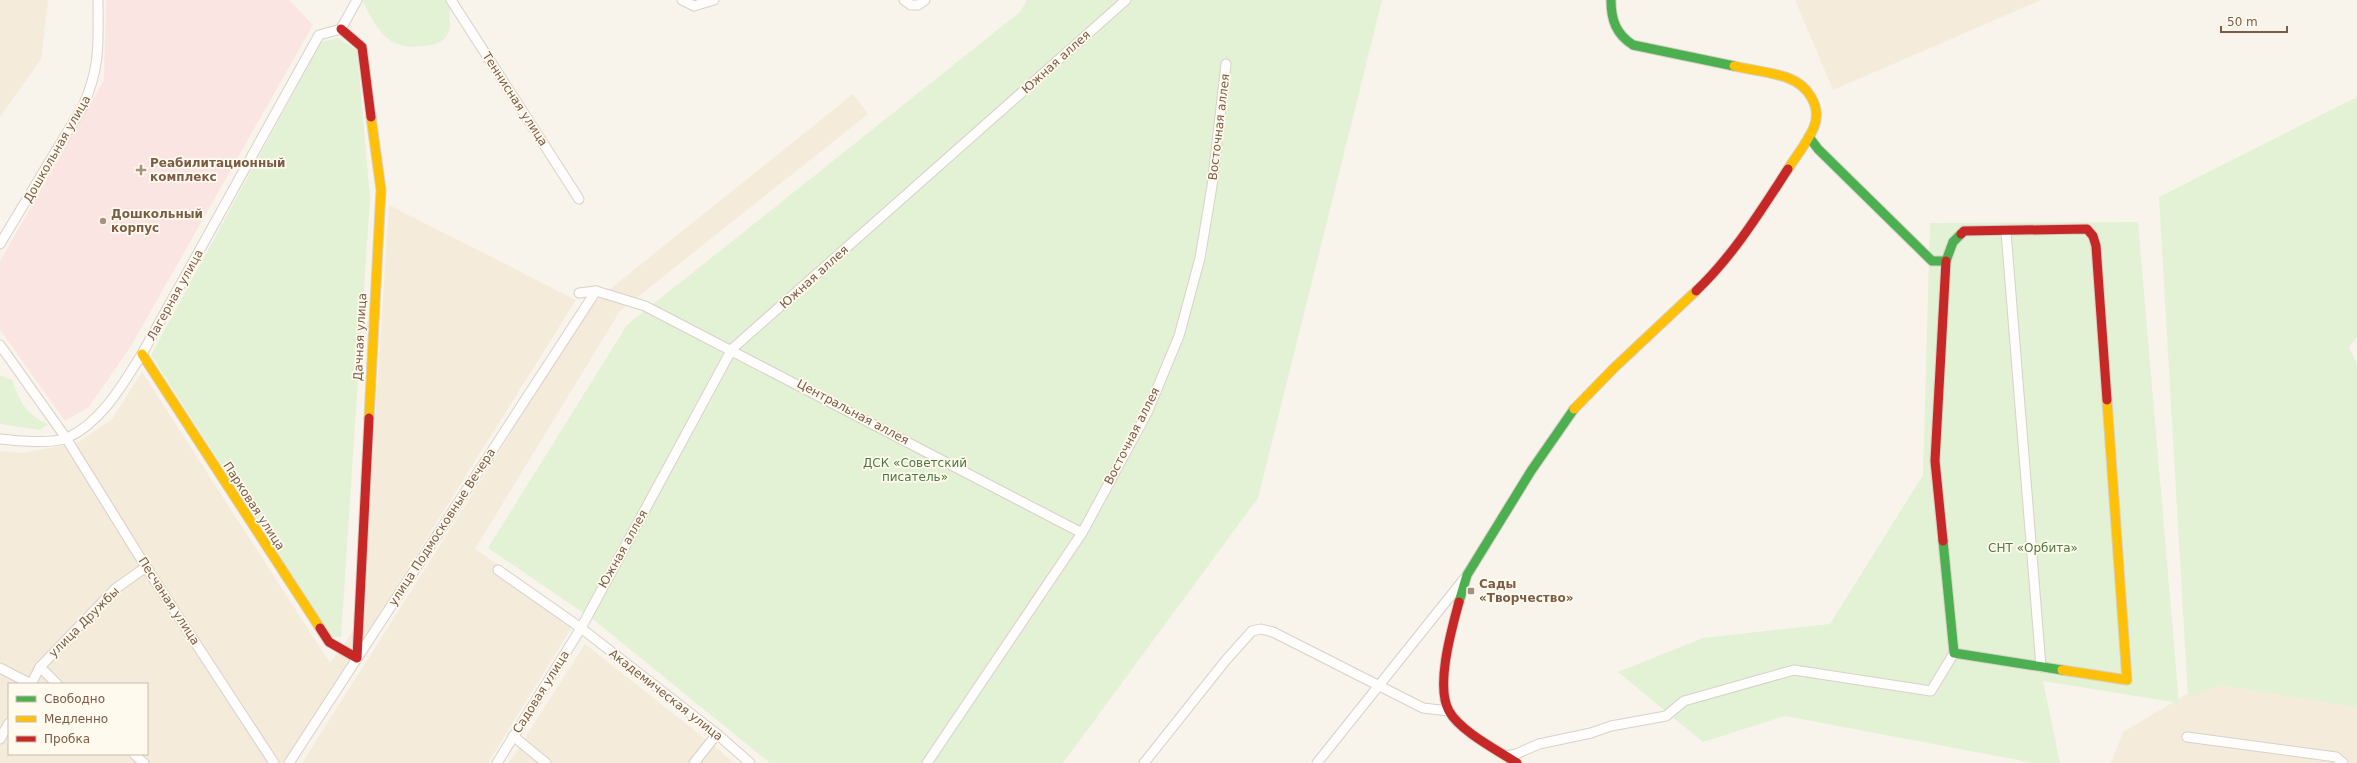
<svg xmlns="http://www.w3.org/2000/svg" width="2357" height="763" font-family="'DejaVu Sans',sans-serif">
<rect width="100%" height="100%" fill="#f8f4ec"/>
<g fill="#f4ebdb" fill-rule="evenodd">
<polygon points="0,0 48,0 41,59 0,117"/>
<polygon points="1795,0 2041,0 1833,90"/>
<polygon points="853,94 868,114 620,311 475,549 577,619 488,763 302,763 594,302"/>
<path d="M389,205L576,300L286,763H0V451L21,453L77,443L112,419L142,372L330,663L362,619ZM9,684H147V754H9Z"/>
<polygon points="585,644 712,744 734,763 509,763"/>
<polygon points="2204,684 2357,695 2357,763 2111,763 2123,732"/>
</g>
<polygon fill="#fbe5e2" points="106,0 289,0 313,25 131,346 89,407 65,421 0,330 0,261 104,80"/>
<g fill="#e3f1d5">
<path d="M362,0H455C444,14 455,25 446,37C440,44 430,46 421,46C384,50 377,27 362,0Z"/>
<polygon points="1027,0 1382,0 1258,498 1063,763 770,763 594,620 488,548 627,325 1020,12"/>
<polygon points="338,38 357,50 370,198 341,637 331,637 151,355 321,42"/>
<polygon points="2357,97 2357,337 2349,347 2357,364 2357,707 2220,685 2188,698 2159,197"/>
<polygon points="2138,222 2179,703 2043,681 2060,763 2034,763 1785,716 1703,742 1618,672 1703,638 1830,624 1923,475 1930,223"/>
<path d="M0,375L12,380C20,402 25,414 48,424L40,430L0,424Z"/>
</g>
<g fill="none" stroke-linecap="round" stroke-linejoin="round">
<g stroke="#d7d1ca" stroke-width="11">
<g id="street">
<polyline points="451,0 579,199"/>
<polyline points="682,0 694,6 714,0"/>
<polyline points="904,0 911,5 918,5 925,0"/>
<polyline points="2006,232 2041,667"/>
<path d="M0,244L83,106C101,66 98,42 98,0"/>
<polyline points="579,293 596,291 645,306 1082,533"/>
<polyline points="0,345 66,438 146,567 274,763"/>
<path d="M0,439C16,441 52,444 67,438C102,422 123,384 142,354L319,35L341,29L357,0"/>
<polyline points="498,570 581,628 717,734 750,763"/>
<polyline points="40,667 57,684"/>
<polyline points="0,668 31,684"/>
<polyline points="31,684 40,667 115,589 146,567"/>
<polyline points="513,736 546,763"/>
<polyline points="2187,737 2336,757 2343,763"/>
<polyline points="0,739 9,723"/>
<polyline points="134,754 144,763"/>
<polyline points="1506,756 1516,754 1539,744 1591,733 1611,726 1666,716 1684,701 1794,670 1931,691 1954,653"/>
<polyline points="289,763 596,291"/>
<polyline points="497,763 581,628 732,349 1126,0"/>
<polyline points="694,763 717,734"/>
<polyline points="927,763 1082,533 1147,413 1179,336 1200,258 1212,186 1226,64"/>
<polyline points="1144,763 1226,660 1252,631 1261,629 1273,632 1423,708 1449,711"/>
<polyline points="1317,763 1464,579"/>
</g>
</g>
<g stroke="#d8d0c7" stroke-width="11">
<g id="fast">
<path d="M1611,0C1611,20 1616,34 1633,45L1734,66"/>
<polyline points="1809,137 1818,149 1932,261 1946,261 1953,242 1961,234"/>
<polyline points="1943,541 1954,653 2062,670"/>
<polyline points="1459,602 1467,575 1531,471 1574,409"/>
</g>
</g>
<g stroke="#d8d0c7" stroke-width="11">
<g id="slow">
<path d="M1734,66C1751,70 1772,72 1788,78C1808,85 1822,107 1814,127C1808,142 1796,156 1788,169"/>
<polyline points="142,354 320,628"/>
<polyline points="1574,409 1614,368 1696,291"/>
<polyline points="369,418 381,190 371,117"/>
<polyline points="2062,670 2127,680 2107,400"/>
</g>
</g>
<g stroke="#d8d0c7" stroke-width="11">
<g id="jam">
<polyline points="341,29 362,47 371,117"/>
<polyline points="1961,234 1964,231 2087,229 2093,236 2096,246 2107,400"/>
<path d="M1696,291C1733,256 1760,212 1788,169"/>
<polyline points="1943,541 1935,461 1946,261"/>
<path d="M1459,602C1452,628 1435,686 1449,711C1460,731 1497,750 1517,763"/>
<polyline points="320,628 329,642 357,658 369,418"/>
</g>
</g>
<use href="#street" stroke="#fefdfc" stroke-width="9"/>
<use href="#fast" stroke="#4caf50" stroke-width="9"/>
<use href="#slow" stroke="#ffc107" stroke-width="9"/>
<use href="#jam" stroke="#c62828" stroke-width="9"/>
</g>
<g fill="#a69281" stroke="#fff9ee" stroke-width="1.5">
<path d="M139 164h4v4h4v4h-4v4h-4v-4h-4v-4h4z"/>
<circle cx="103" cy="221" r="4"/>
<rect x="1467" y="587" width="8" height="8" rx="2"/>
</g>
<g text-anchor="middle" stroke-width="3.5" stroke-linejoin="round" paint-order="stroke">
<g font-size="12" fill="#7a5d47" stroke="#fff9ee">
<text transform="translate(1056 62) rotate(-42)" y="4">Южная аллея</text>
<text transform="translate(515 99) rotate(57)" y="4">Теннисная улица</text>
<text transform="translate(1219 127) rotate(-83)" y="4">Восточная аллея</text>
<text transform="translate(57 149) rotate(-60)" y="4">Дошкольная улица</text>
<text transform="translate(814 277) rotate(-42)" y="4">Южная аллея</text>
<text transform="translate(175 295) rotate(-61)" y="4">Лагерная улица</text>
<text transform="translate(360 337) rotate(-87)" y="4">Дачная улица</text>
<text transform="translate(853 412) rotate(28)" y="4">Центральная аллея</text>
<text transform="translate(1132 436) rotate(-63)" y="4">Восточная аллея</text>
<text transform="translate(254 506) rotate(57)" y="4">Парковая улица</text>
<text transform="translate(442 527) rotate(-57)" y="4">улица Подмосковные Вечера</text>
<text transform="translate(623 549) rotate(-61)" y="4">Южная аллея</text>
<text transform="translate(169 601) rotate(57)" y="4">Песчаная улица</text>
<text transform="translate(84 622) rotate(-45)" y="4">улица Дружбы</text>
<text transform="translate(541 692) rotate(-58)" y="4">Садовая улица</text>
<text transform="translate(666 695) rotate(38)" y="4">Академическая улица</text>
</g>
<g font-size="12" font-weight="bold" fill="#7a5d47" stroke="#fff9ee" text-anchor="start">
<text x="150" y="167">Реабилитационный<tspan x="150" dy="14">комплекс</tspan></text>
<text x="111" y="218">Дошкольный<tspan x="111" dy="14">корпус</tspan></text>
<text x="1479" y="588">Сады<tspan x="1479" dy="14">«Творчество»</tspan></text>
</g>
<g font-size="12" fill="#4a7b3c" stroke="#fff9ee">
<text x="915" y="467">ДСК «Советский<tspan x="915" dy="14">писатель»</tspan></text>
<text x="2033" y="552">СНТ «Орбита»</text>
</g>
</g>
<rect x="8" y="683" width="140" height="72" fill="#fff9ee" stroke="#cabbab"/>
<rect x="16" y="696" width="20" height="6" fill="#4caf50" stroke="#cabbab"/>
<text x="44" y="703" font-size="12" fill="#7a5d47">Свободно</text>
<rect x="16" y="716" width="20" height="6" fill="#ffc107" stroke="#cabbab"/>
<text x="44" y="723" font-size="12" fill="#7a5d47">Медленно</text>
<rect x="16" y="736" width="20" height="6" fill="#c62828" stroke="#cabbab"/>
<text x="44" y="743" font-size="12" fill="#7a5d47">Пробка</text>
<path d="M2221 26v6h66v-6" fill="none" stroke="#7a5d47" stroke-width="2"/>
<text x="2227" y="26" font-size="12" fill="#7a5d47" stroke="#fff9ee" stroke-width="3" paint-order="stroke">50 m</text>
</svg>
